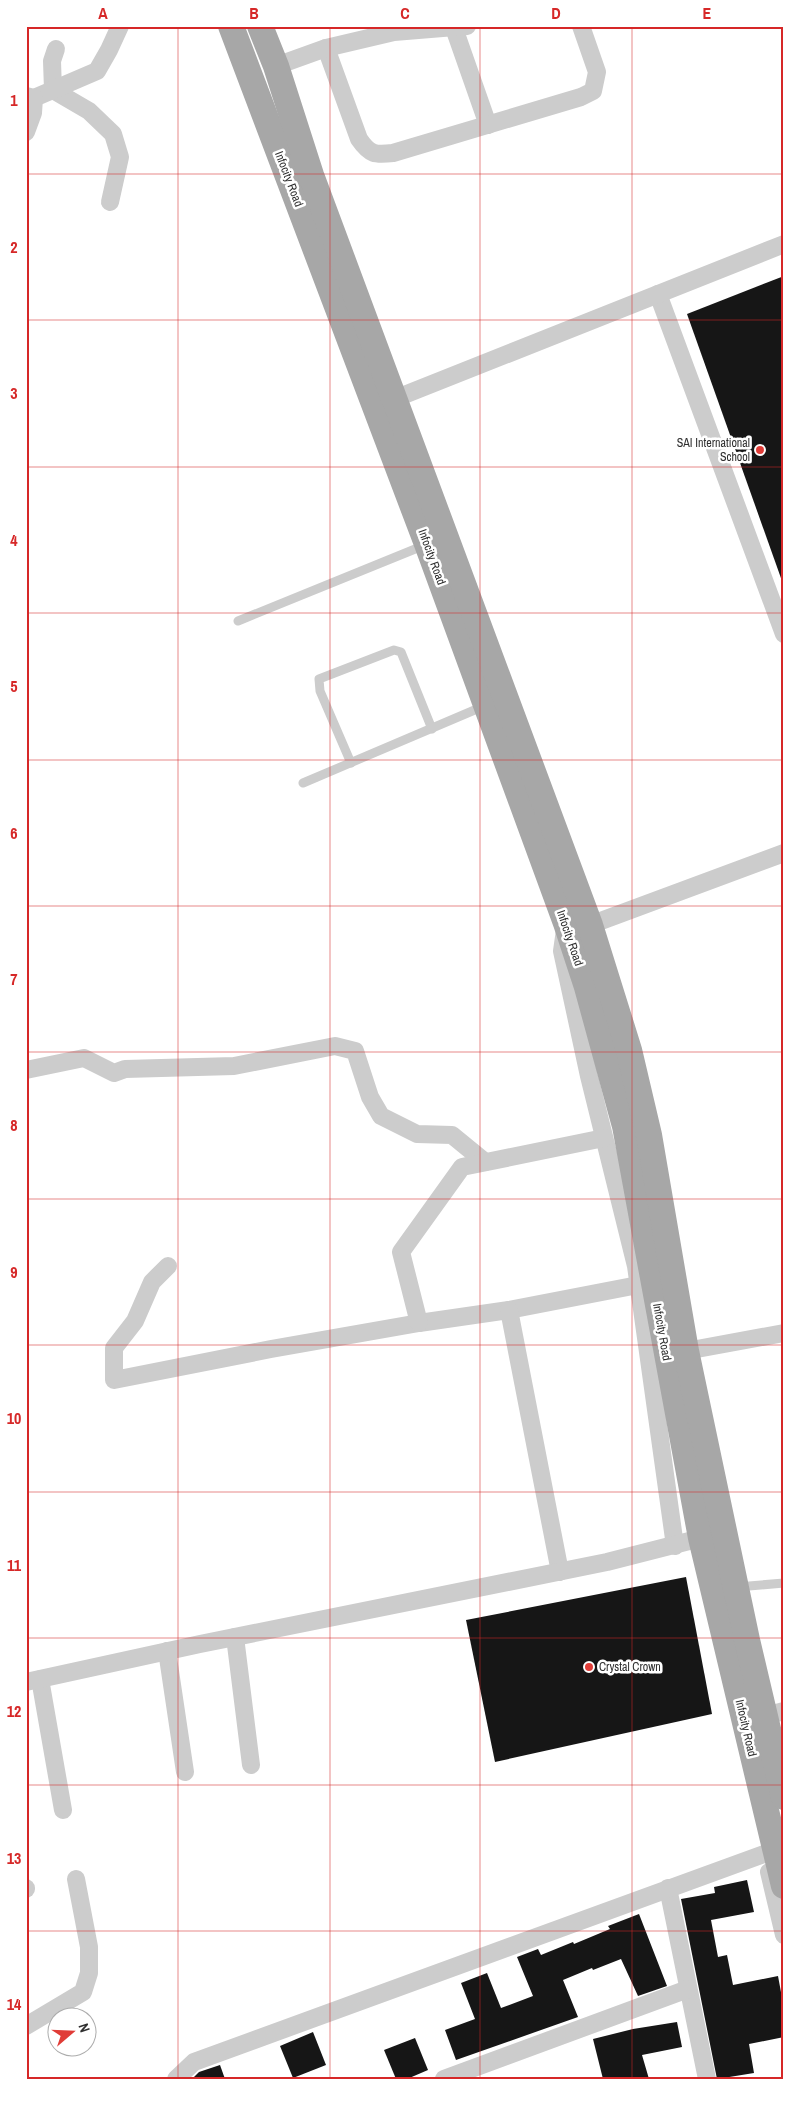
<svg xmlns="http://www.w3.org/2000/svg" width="810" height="2105" font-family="'Archivo Narrow',sans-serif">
<rect width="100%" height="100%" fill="#fff"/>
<g fill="#161616">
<polygon points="784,276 784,581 782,581 687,314"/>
<polygon points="686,1577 712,1714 495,1762 466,1620"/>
<polygon points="747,1880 754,1912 711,1920 718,1957 727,1955 733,1985 778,1976 783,2003 782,2003 784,2037 749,2044 754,2073 717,2079 681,1899 715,1893 714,1887"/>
<polygon points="639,1914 667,1986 638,1996 621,1959 593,1970 592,1968 563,1980 578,2017 456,2060 445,2030 475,2019 461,1983 487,1973 501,2008 533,1996 517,1957 538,1949 541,1955 573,1942 574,1944 610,1929 608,1926"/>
<polygon points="677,2022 682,2047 642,2055 649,2079 603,2079 593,2039 633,2029"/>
<polygon points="313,2032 326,2065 293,2078 280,2046"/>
<polygon points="415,2038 428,2070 407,2079 396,2079 384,2050"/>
<polygon points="220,2065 225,2079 192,2079 199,2072"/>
</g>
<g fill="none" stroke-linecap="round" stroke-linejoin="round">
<g stroke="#ccc" stroke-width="9">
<polyline points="238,621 425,545"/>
<polyline points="351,763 320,691 319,679 394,650 401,652 432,729"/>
<polyline points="303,783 484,706"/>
<polyline points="737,1587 784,1583"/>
</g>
<g stroke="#ccc" stroke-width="18">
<polyline points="454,28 488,125"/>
<path d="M326,48L359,139C370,155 375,155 393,153L581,97L593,91L597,72L581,26"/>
<polyline points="56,49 52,61 53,90 89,111 113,134 120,157 110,202"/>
<polyline points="276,66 326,48 394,32 467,26"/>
<polyline points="26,96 34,98 97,71 109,50 120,26"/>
<polyline points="26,132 33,113 34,98"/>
<polyline points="658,294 784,634"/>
<polyline points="394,399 784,244"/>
<polyline points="590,925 784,853"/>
<polyline points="565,930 562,951 589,1076 636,1266 675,1546"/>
<polyline points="26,1070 84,1058 114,1073 125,1069 234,1066 335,1046 355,1051 370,1097 381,1116 417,1134 452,1135 485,1162"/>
<polyline points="168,1266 152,1282 135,1321 114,1348 114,1380 271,1349 419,1323 509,1310 638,1285"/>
<polyline points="509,1310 560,1572"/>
<polyline points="419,1323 401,1252 462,1167 604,1138"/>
<polyline points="686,1351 784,1333"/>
<polyline points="235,1637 251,1765"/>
<polyline points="167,1651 185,1772"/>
<polyline points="40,1679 63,1810"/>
<polyline points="26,1682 200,1644 607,1562 701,1538"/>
<polyline points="765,1716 784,1711"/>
<polyline points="769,1872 784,1935"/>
<polyline points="26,1888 26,1889"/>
<polyline points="668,1888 707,2079"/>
<polyline points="26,2026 83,1992 89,1973 89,1947 76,1879"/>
<polyline points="176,2079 194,2062 775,1850"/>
<polyline points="444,2079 688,1989"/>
</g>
<g stroke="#a7a7a7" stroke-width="26">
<polyline points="231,26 427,544 566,923 587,987 625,1126 701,1538 784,1886"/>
<polyline points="260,26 276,66 311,175 590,925 629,1050 649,1135 686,1351 747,1640 784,1797"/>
</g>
</g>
<path fill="none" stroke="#d62828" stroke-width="1" stroke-opacity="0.55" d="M178,26V2079M330,26V2079M480,26V2079M632,26V2079M26,174H784M26,320H784M26,467H784M26,613H784M26,760H784M26,906H784M26,1052H784M26,1199H784M26,1345H784M26,1492H784M26,1638H784M26,1785H784M26,1931H784"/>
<g fill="#e03c37" stroke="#fff" stroke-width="2">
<circle cx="760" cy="450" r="5"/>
<circle cx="589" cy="1667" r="5"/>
</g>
<g text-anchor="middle" stroke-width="5" stroke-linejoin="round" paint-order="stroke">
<g font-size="12" fill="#2f2f2f" stroke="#fff">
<text transform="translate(289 179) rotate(69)" y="4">Infocity Road</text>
<text transform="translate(432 557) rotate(70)" y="4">Infocity Road</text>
<text transform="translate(570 938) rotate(71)" y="4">Infocity Road</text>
<text transform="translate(662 1332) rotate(80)" y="4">Infocity Road</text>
<text transform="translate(746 1728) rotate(77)" y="4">Infocity Road</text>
</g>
<g font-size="12" fill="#2f2f2f" stroke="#fff" text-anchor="end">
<text x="750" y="447">SAI International<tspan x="750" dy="14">School</tspan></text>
<text x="599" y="1671" text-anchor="start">Crystal Crown</text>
</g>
</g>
<rect width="810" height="2105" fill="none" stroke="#ffffff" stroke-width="55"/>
<g transform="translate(72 2032) rotate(71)"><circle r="24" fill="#ffffff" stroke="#acacac"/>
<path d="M0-4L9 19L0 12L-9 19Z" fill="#e03c37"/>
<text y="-8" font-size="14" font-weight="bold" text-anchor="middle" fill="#2f2f2f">N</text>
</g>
<rect x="28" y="28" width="754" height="2050" fill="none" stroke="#d62828" stroke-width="2"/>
<g font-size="16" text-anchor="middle" font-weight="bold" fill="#d62828">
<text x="103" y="19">A</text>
<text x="254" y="19">B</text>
<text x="405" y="19">C</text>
<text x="556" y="19">D</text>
<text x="707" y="19">E</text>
<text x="14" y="106">1</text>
<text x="14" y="253">2</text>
<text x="14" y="399">3</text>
<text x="14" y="546">4</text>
<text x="14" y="692">5</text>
<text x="14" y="839">6</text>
<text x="14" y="985">7</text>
<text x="14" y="1131">8</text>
<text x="14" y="1278">9</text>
<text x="14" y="1424">10</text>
<text x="14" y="1571">11</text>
<text x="14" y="1717">12</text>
<text x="14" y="1864">13</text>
<text x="14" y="2010">14</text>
</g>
</svg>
